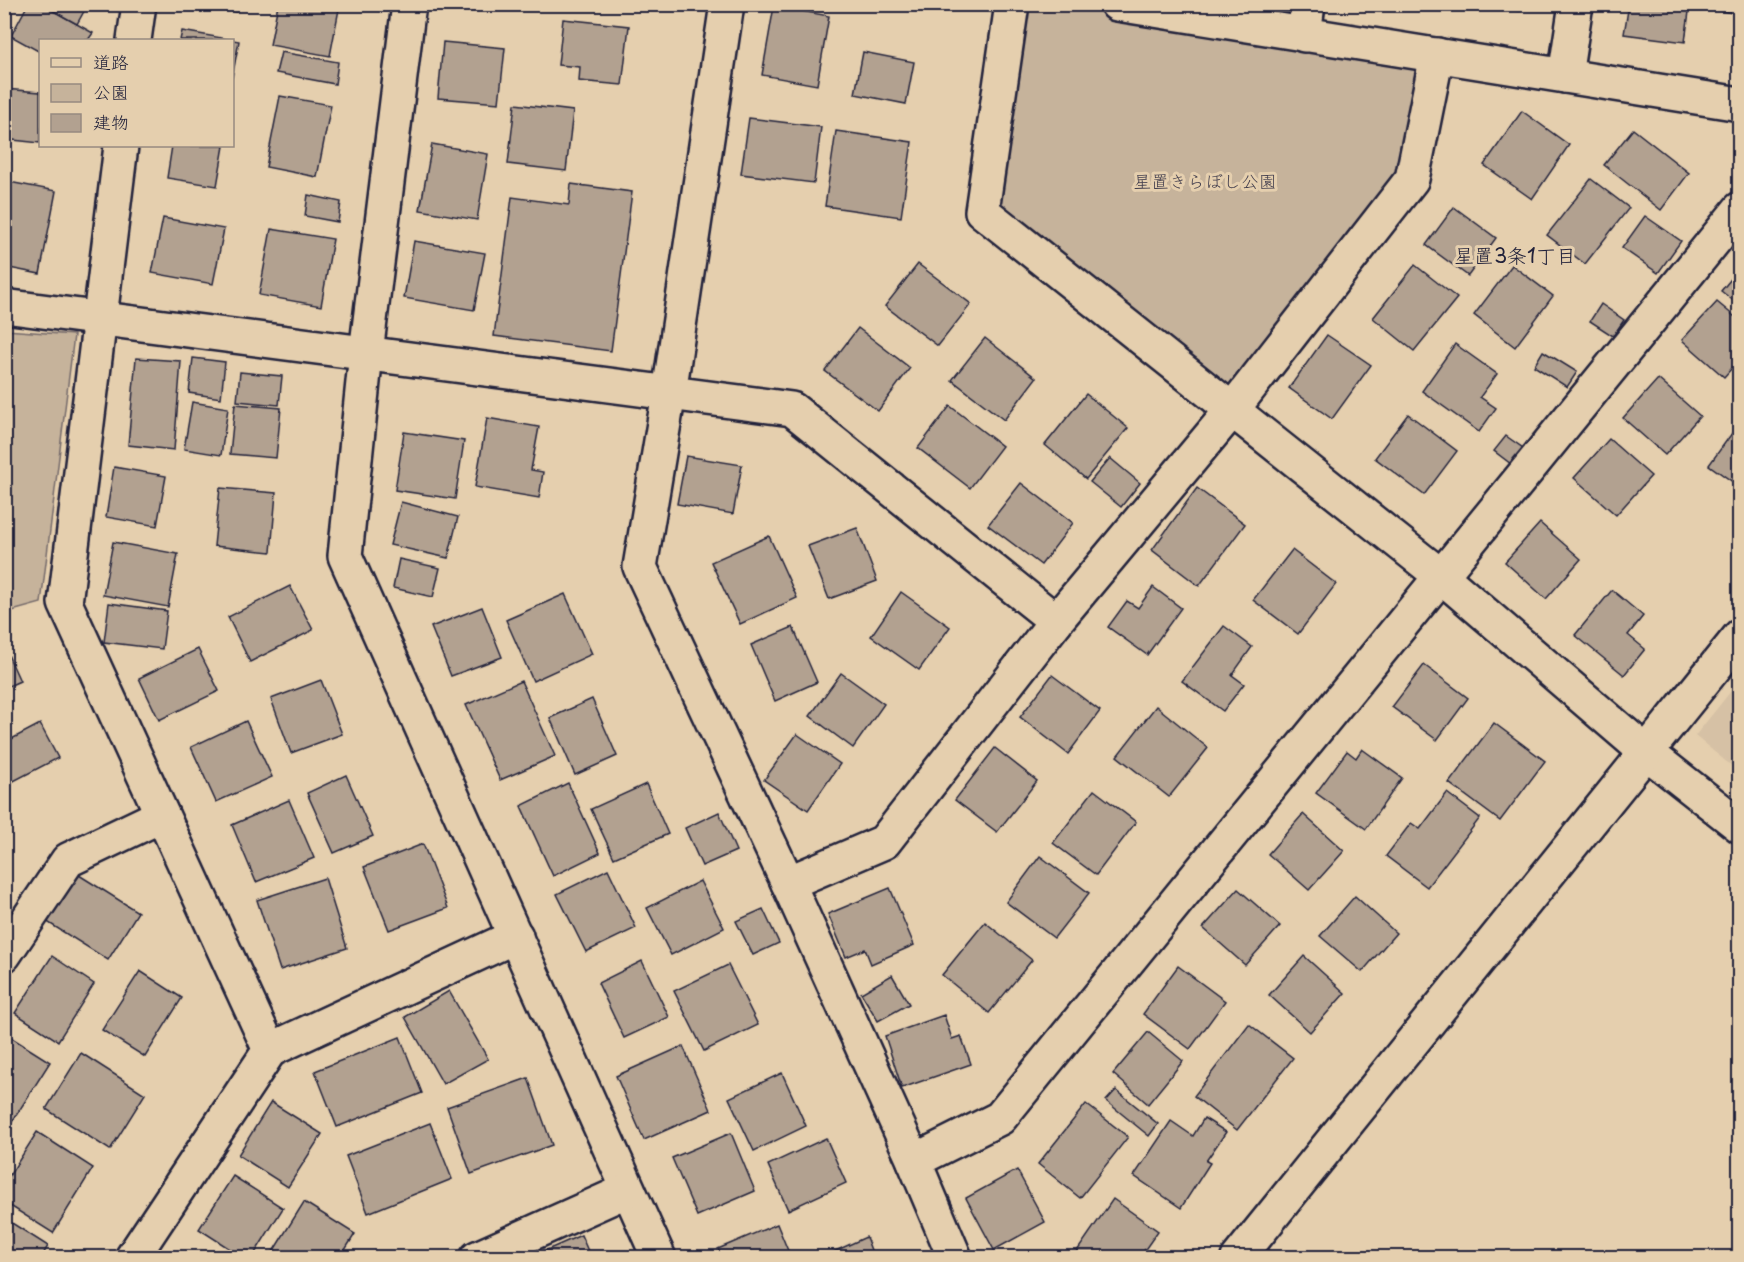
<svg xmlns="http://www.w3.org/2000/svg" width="1744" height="1262" font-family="'Playpen Sans','Klee One',sans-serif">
<rect width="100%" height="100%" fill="#e5cfae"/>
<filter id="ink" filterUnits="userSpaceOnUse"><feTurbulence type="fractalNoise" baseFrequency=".0167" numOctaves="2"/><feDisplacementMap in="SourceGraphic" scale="12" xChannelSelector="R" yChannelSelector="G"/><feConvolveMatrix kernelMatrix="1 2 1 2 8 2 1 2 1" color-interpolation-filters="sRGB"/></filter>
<g filter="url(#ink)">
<polygon fill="#d6c1a5" points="1739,681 1739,772 1695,736"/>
<g fill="#c6b39b" stroke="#746a6b" stroke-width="1.5">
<polygon points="1012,5 1117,5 1437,55 1412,179 1232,410 982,211"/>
<polygon points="5,330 74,335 41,603 5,613"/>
</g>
<g fill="#b2a190" stroke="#22223b" stroke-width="1.5">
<polygon points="28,4 41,4 93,33 88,40 40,40 40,52 11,36"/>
<polygon points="41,4 88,4 77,24"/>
<polygon points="196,4 237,4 236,12"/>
<polygon points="278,4 340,4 330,56 270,45"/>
<polygon points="1468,4 1521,4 1520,11"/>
<polygon points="1629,4 1690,4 1685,42 1624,34"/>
<polygon points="1710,4 1740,4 1740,14 1709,9"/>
<polygon points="774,6 829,16 817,85 762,75"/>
<polygon points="563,19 629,26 622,85 579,81 580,67 558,65"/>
<polygon points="182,31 239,41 232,78 232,40 180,40"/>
<polygon points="443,42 505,48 499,103 438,98"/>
<polygon points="281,52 338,62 335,84 276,73"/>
<polygon points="863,52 914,62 906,104 855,94"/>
<polygon points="4,89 40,92 40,143 4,139"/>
<polygon points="280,96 331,105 317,177 266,167"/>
<polygon points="515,104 573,111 566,171 508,164"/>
<polygon points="1522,111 1569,145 1532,199 1484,165"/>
<polygon points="749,118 821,127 814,183 741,174"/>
<polygon points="1633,129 1689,173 1661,210 1604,165"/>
<polygon points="836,131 912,142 901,217 825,206"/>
<polygon points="432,144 488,154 477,220 420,210"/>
<polygon points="172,146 224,146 217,186 167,178"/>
<polygon points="1591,179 1629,208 1585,264 1547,235"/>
<polygon points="4,181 56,191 40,274 4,267"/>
<polygon points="571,184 632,192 611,351 494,336 512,197 569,205"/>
<polygon points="308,195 341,202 338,222 305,216"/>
<polygon points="1454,207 1496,238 1468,276 1426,245"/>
<polygon points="1645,216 1681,241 1658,273 1622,248"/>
<polygon points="163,218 224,229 213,284 152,273"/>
<polygon points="271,229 333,239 321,306 259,295"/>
<polygon points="414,241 485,253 474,310 404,298"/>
<polygon points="918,264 971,304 938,346 885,306"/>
<polygon points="1415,265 1457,298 1414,351 1373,318"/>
<polygon points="1512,265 1553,296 1515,347 1474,315"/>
<polygon points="1740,268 1740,306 1721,291"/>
<polygon points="1717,302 1740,321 1740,359 1724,377 1682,340"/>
<polygon points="1601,304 1624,320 1613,336 1590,321"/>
<polygon points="858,328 910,368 878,411 825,371"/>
<polygon points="1327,335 1371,365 1332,419 1289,388"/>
<polygon points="985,338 1036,378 1004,420 952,380"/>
<polygon points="1455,344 1497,374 1480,397 1496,408 1479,432 1422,391"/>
<polygon points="1543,351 1577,372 1567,387 1534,366"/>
<polygon points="136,358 181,361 174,450 128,445"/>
<polygon points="193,358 225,362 221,398 189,393"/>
<polygon points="240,372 282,376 279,405 237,401"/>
<polygon points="1658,379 1700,416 1665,455 1623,418"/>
<polygon points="1086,394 1128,428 1086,479 1045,445"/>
<polygon points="192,402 228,408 221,455 184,449"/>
<polygon points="235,404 281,408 276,458 230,454"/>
<polygon points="950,406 1002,446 970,488 918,448"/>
<polygon points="1408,414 1457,451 1424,495 1375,458"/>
<polygon points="487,418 539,427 531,470 543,472 539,498 475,487"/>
<polygon points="1740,422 1740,487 1709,465"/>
<polygon points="404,432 464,441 455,499 395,490"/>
<polygon points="1506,436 1523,448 1511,464 1494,451"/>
<polygon points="1609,439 1651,476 1616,515 1574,478"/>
<polygon points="686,456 742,465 733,514 677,504"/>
<polygon points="1110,458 1140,483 1121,507 1090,482"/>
<polygon points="114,467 166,476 157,526 106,517"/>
<polygon points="1021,483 1073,523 1041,565 988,525"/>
<polygon points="220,488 276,493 271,552 214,546"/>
<polygon points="1197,488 1245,524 1199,586 1152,550"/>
<polygon points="401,502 458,517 448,558 390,545"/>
<polygon points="1540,523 1581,559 1546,599 1505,562"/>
<polygon points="857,528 877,581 829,599 808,546"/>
<polygon points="769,536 797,598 740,624 711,562"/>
<polygon points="113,542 178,554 168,607 103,595"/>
<polygon points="1292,550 1336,584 1298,634 1253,600"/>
<polygon points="399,559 440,568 433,597 393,588"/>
<polygon points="290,586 313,630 250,662 228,617"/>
<polygon points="1153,587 1181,608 1147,655 1108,627 1127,601 1138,608"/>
<polygon points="1612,590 1643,616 1628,635 1645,649 1624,675 1575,635"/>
<polygon points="901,592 950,627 919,670 871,636"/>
<polygon points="565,594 592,654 533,681 506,620"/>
<polygon points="109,603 167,611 162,649 104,642"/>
<polygon points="482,607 502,657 451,676 431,627"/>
<polygon points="1224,626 1252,647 1232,675 1244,684 1223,711 1182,681"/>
<polygon points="793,627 817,682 775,701 751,645"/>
<polygon points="4,646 20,681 4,688"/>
<polygon points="198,649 219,691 159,720 139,678"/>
<polygon points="1424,665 1468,698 1437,740 1392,707"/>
<polygon points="841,673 884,704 853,748 810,716"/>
<polygon points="1052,675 1100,711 1068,754 1020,717"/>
<polygon points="321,680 342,734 291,753 271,699"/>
<polygon points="521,681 555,756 500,780 466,705"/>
<polygon points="592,699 617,756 575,775 550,718"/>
<polygon points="1156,706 1208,748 1169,797 1117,756"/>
<polygon points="246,721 272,777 216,802 191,747"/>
<polygon points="1494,723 1545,761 1500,821 1449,783"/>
<polygon points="40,724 58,758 4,786 4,743"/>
<polygon points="797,734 840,764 808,810 764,780"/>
<polygon points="995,748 1037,781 997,832 955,800"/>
<polygon points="1362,749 1402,778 1366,829 1316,793 1347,751 1356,758"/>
<polygon points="346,775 373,836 334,853 307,793"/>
<polygon points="568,783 600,853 553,876 521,806"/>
<polygon points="646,784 668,834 614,858 591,809"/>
<polygon points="1094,790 1136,822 1096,875 1053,843"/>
<polygon points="1447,793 1480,818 1427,887 1386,856 1411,823 1420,829"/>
<polygon points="289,800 314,858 256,882 232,825"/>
<polygon points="719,812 736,851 702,866 685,828"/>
<polygon points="1303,814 1344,851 1309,890 1268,854"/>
<polygon points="423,844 448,908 389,930 364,867"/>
<polygon points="1040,856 1089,893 1054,938 1006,902"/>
<polygon points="608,869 636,928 586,952 557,894"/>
<polygon points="71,870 138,912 108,960 41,918"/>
<polygon points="325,878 347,948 280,970 257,900"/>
<polygon points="700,881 724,928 671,955 647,908"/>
<polygon points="890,888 914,945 871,964 865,949 846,957 828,914"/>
<polygon points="1238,889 1280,926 1245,965 1203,928"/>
<polygon points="1355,896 1396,933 1362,972 1320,936"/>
<polygon points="763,909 779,943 753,955 736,921"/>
<polygon points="985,922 1032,960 989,1013 942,975"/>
<polygon points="52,956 94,984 58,1041 15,1013"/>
<polygon points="1304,956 1345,993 1310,1032 1269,995"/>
<polygon points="642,961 669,1017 624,1038 598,983"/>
<polygon points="728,965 758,1025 704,1051 674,991"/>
<polygon points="1178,966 1225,1001 1190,1049 1143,1014"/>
<polygon points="140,971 182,998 145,1057 102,1030"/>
<polygon points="892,975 909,1004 878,1021 861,993"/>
<polygon points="449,991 488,1059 443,1084 405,1017"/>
<polygon points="944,1015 952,1039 961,1036 971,1064 902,1088 885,1036"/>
<polygon points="1249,1024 1293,1058 1237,1130 1194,1096"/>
<polygon points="1148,1032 1183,1061 1148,1104 1113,1074"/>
<polygon points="4,1033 50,1062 12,1122 4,1117"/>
<polygon points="400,1037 422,1093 337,1127 315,1071"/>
<polygon points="683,1046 711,1110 644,1140 616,1076"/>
<polygon points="81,1053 145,1094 110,1150 46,1109"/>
<polygon points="782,1073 806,1126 754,1151 729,1098"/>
<polygon points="528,1078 552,1145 471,1174 447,1107"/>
<polygon points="1116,1090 1158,1124 1149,1136 1106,1101"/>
<polygon points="271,1102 322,1134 288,1187 238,1155"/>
<polygon points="1086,1104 1128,1137 1080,1198 1038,1164"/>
<polygon points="1204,1118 1226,1132 1206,1161 1210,1163 1181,1208 1134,1176 1171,1121 1193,1136"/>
<polygon points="430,1123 452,1179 368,1213 346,1156"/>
<polygon points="37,1132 93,1168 53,1233 4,1202 4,1184"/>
<polygon points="731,1133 755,1191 697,1216 672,1158"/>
<polygon points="826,1138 846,1183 788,1210 768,1165"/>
<polygon points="1017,1170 1045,1222 994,1250 966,1198"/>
<polygon points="233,1176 283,1208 252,1258 244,1258 199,1229"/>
<polygon points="1113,1199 1158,1231 1139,1258 1080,1258 1075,1254"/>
<polygon points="304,1202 355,1234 340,1258 274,1258 271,1255"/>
<polygon points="4,1218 48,1246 41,1258 4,1258"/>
<polygon points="777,1224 791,1258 722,1258 718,1249"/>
<polygon points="581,1235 591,1258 529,1258"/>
<polygon points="866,1237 874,1258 820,1258"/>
</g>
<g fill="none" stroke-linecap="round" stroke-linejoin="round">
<g stroke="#22223b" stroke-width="38">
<g id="street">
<polyline points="409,4 366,353 345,556 659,1258"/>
<polyline points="727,4 669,393 640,567 788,883 914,1161 955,1258"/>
<polyline points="1012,4 982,211 1441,576 1646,752 1740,826"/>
<polyline points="1117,4 1740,104"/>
<polyline points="1304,35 1308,4"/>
<polyline points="134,40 139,4"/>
<polyline points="1565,76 1576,4"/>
<polyline points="121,146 65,603 270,1050 132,1258"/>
<polyline points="4,306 792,409 1056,621"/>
<polyline points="788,883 884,842 1056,621 1232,410 1412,179 1437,55"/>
<polyline points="4,955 68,860 162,815"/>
<polyline points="270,1050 516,936"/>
<polyline points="914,1161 1000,1118 1740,209"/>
<polyline points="477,1258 628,1190"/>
<polyline points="1238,1258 1740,636"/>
</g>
</g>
<use href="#street" stroke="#e5cfae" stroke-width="33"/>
</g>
</g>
<g text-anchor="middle" stroke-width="6" stroke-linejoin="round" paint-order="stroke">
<g font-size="18" fill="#433f4e" stroke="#e5cfae">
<text x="1205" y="188">星置きらぼし公園</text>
</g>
<g font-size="20" fill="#22223b" stroke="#e5cfae">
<text x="1515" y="263">星置3条1丁目</text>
</g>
</g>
<rect width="1744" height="1262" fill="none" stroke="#e5cfae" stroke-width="24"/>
<rect x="12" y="12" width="1720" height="1238" fill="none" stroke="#22223b" stroke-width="2" filter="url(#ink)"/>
<rect x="39" y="39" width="195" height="108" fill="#e5cfae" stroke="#978a80" stroke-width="1.5"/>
<rect x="51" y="58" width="30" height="9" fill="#e5cfae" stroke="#978a80" stroke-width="1.5"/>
<text x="93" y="69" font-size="18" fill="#22223b">道路</text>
<rect x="51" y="84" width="30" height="18" fill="#c6b39b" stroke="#978a80" stroke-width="1.5"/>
<text x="93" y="99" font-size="18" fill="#22223b">公園</text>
<rect x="51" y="114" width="30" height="18" fill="#b2a190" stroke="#978a80" stroke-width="1.5"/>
<text x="93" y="129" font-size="18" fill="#22223b">建物</text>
</svg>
